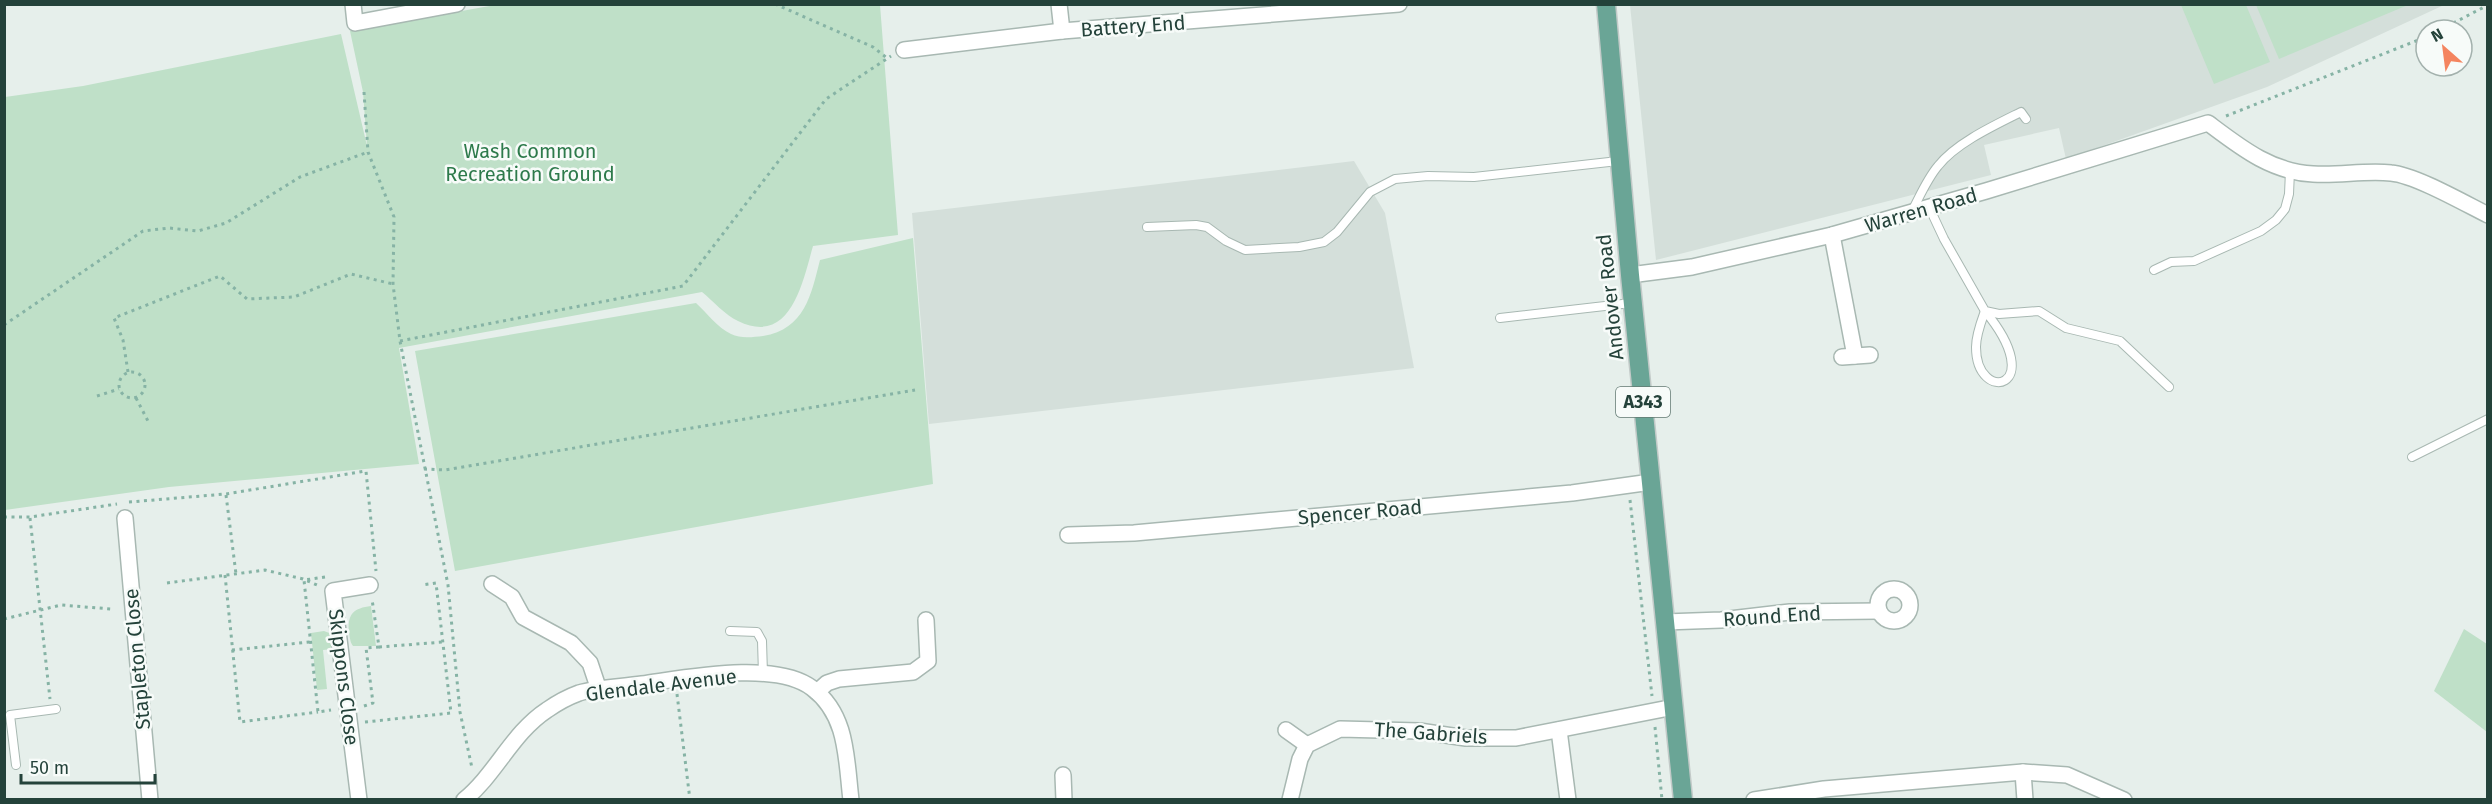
<svg xmlns="http://www.w3.org/2000/svg" width="2492" height="804" font-family="'Fira Sans',sans-serif">
<rect width="100%" height="100%" fill="#e6efeb"/>
<g fill="#d4dfda">
<polygon points="1630,5 2444,5 2267,87 2066,159 2059,128 1984,145 1991,175 1656,260"/>
<polygon points="1354,161 1385,213 1414,368 929,424 912,213"/>
</g>
<g fill="#bfe0c8">
<path d="M495,5H880L898,235L813,246C803,281 791,347 738,321C725,315 713,301 702,292L399,348L419,464L169,487L5,510V97L83,86L341,34L367,146L363,92L350,31Z"/>
<polygon points="2181,5 2246,5 2270,62 2214,84"/>
<polygon points="2256,5 2408,5 2279,59"/>
<path d="M913,238L933,484L455,571L415,351L696,303C706,312 718,328 731,334C741,339 753,337 763,336C805,329 811,295 820,260Z"/>
<path d="M371,606L376,646H353C350,642 350,638 349,632C347,614 354,608 371,606Z"/>
<polygon points="2464,629 2487,644 2487,732 2434,691"/>
<polygon points="324,631 332,634 334,649 323,650 327,689 317,690 311,633"/>
</g>
<g fill="none" stroke-linecap="round" stroke-linejoin="round">
<g stroke="#a8b8b2" stroke-width="10">
<g id="service">
<polyline points="1929,207 1944,239 1985,311 1999,314 2039,311 2066,328 2120,341 2169,387"/>
<path d="M1912,211C1920,196 1927,179 1938,166C1956,143 1995,125 2021,112L2026,119"/>
<polyline points="1147,227 1196,225 1207,227 1226,241 1245,250 1299,247 1324,242 1337,232 1370,192 1395,179 1428,176 1474,177 1618,161"/>
<polyline points="2154,270 2171,262 2194,261 2261,231 2276,220 2285,209 2289,194 2290,171"/>
<path d="M1985,311C2050,390 1976,405 1976,347C1976,335 1981,322 1985,311Z"/>
<polyline points="1500,318 1631,303"/>
<polyline points="2412,457 2488,419"/>
<polyline points="730,631 757,632 762,641 763,674"/>
<polyline points="16,765 10,715 56,709"/>
</g>
</g>
<g stroke="#a8b8b2" stroke-width="18">
<g id="minor">
<polyline points="353,4 355,23 457,4"/>
<polyline points="1059,4 1062,31"/>
<polyline points="904,50 1062,31 1399,4"/>
<polyline points="1832,235 1855,356"/>
<path d="M1630,275L1692,267L1832,235L1986,191L2208,123C2240,147 2271,172 2313,174C2339,176 2365,170 2391,173C2415,175 2464,203 2488,215"/>
<polyline points="1842,357 1870,355"/>
<polyline points="125,518 150,800"/>
<polyline points="1068,535 1134,533 1572,493 1651,482"/>
<polyline points="492,584 512,597 523,617 571,643 590,663 599,690"/>
<circle cx="1894" cy="605" r="16"/>
<polyline points="1665,622 1721,620 1790,612 1879,611"/>
<polyline points="817,692 827,683 839,679 913,672 928,661 926,620"/>
<polyline points="1286,730 1307,745"/>
<polyline points="1559,730 1568,800"/>
<polyline points="2023,772 2025,800"/>
<polyline points="1063,775 1064,800"/>
<polyline points="359,800 333,591 370,585"/>
<path d="M464,800C496,774 512,733 547,710C557,703 568,697 579,693C599,687 622,687 642,684C686,678 775,660 812,688C848,715 846,759 851,800"/>
<polyline points="1290,800 1300,759 1307,745 1340,729 1419,731 1466,738 1516,738 1674,707"/>
<polyline points="1754,800 1824,789 2023,772 2067,775 2124,800"/>
</g>
</g>
<g stroke="#c2cac8" stroke-width="21">
<polyline id="primary" points="1606,4 1630,275 1683,800"/>
</g>
<g stroke="#86b3a5" stroke-width="3" stroke-dasharray="3 4.5" stroke-linecap="butt">
<polyline points="775,4 873,47 887,58"/>
<polyline points="2440,30 2488,5"/>
<polyline points="364,92 368,152 394,217 393,284 400,341 448,585 460,712 472,768"/>
<polyline points="2226,116 2426,37"/>
<polyline points="4,325 143,231 169,228 198,231 226,223 300,177 368,152"/>
<polyline points="400,341 683,286 826,99 891,56"/>
<polyline points="128,372 123,340 114,318 220,276 247,299 294,297 351,274 393,284"/>
<circle cx="132" cy="385" r="13"/>
<polyline points="97,396 119,389"/>
<polyline points="136,398 149,423"/>
<polyline points="424,469 445,470 915,390"/>
<polyline points="226,495 236,574"/>
<polyline points="1630,500 1652,696"/>
<polyline points="129,502 226,494 366,471 376,571"/>
<polyline points="4,517 30,517 117,504"/>
<polyline points="30,518 50,699"/>
<polyline points="225,575 240,722 318,712"/>
<polyline points="325,577 304,580 318,712 331,710"/>
<polyline points="167,583 265,570 303,579 317,585"/>
<polyline points="4,619 61,605 111,609"/>
<polyline points="379,647 443,642"/>
<polyline points="232,650 310,642"/>
<polyline points="677,694 690,800"/>
<polyline points="364,706 373,703 366,648 379,647 372,599"/>
<polyline points="365,722 451,713 436,583 421,585"/>
<polyline points="1655,727 1662,800"/>
</g>
<use href="#service" stroke="#fff" stroke-width="8"/>
<use href="#minor" stroke="#fff" stroke-width="15"/>
<use href="#primary" stroke="#6aa596" stroke-width="18"/>
</g>
<g text-anchor="middle" stroke-width="5" stroke-linejoin="round" paint-order="stroke">
<rect fill="#f7fbf9" stroke="#637a73" stroke-width="1.5" x="1616" y="387" width="54" height="30" rx="4.5"/>
<g font-size="18" font-weight="bold" fill="#24423a">
<text x="1643" y="408">A343</text>
</g>
<g font-size="20" fill="#24423a" stroke="#f7fbf9">
<text transform="translate(1133 26) rotate(-4)" y="7">Battery End</text>
<text transform="translate(1921 210) rotate(-16)" y="7">Warren Road</text>
<text transform="translate(1610 297) rotate(-96)" y="7">Andover Road</text>
<text transform="translate(1360 512) rotate(-5)" y="7">Spencer Road</text>
<text transform="translate(1772 616) rotate(-4)" y="7">Round End</text>
<text transform="translate(137 659) rotate(-95)" y="7">Stapleton Close</text>
<text transform="translate(344 677) rotate(83)" y="7">Skippons Close</text>
<text transform="translate(661 685) rotate(-7)" y="7">Glendale Avenue</text>
<text transform="translate(1431 733) rotate(4)" y="7">The Gabriels</text>
</g>
<g font-size="20" fill="#2d7a4b" stroke="#f7fbf9">
<text x="530" y="158">Wash Common<tspan x="530" dy="23">Recreation Ground</tspan></text>
</g>
</g>
<rect width="2492" height="804" fill="none" stroke="#24423a" stroke-width="12"/>
<g transform="translate(2444 48) rotate(332)"><circle r="28" fill="#f7fbf9" stroke="#a3b1ad" stroke-width="1.5"/>
<path d="M0-4.5L10 22L0 15L-10 22Z" fill="#f4845f"/>
<text y="-9" font-size="16" font-weight="bold" text-anchor="middle" fill="#24423a">N</text>
</g>
<path d="M21 774v9h134v-9" fill="none" stroke="#24423a" stroke-width="3"/>
<text x="30" y="774" font-size="18" fill="#24423a" stroke="#f7fbf9" stroke-width="4.5" paint-order="stroke">50 m</text>
</svg>
